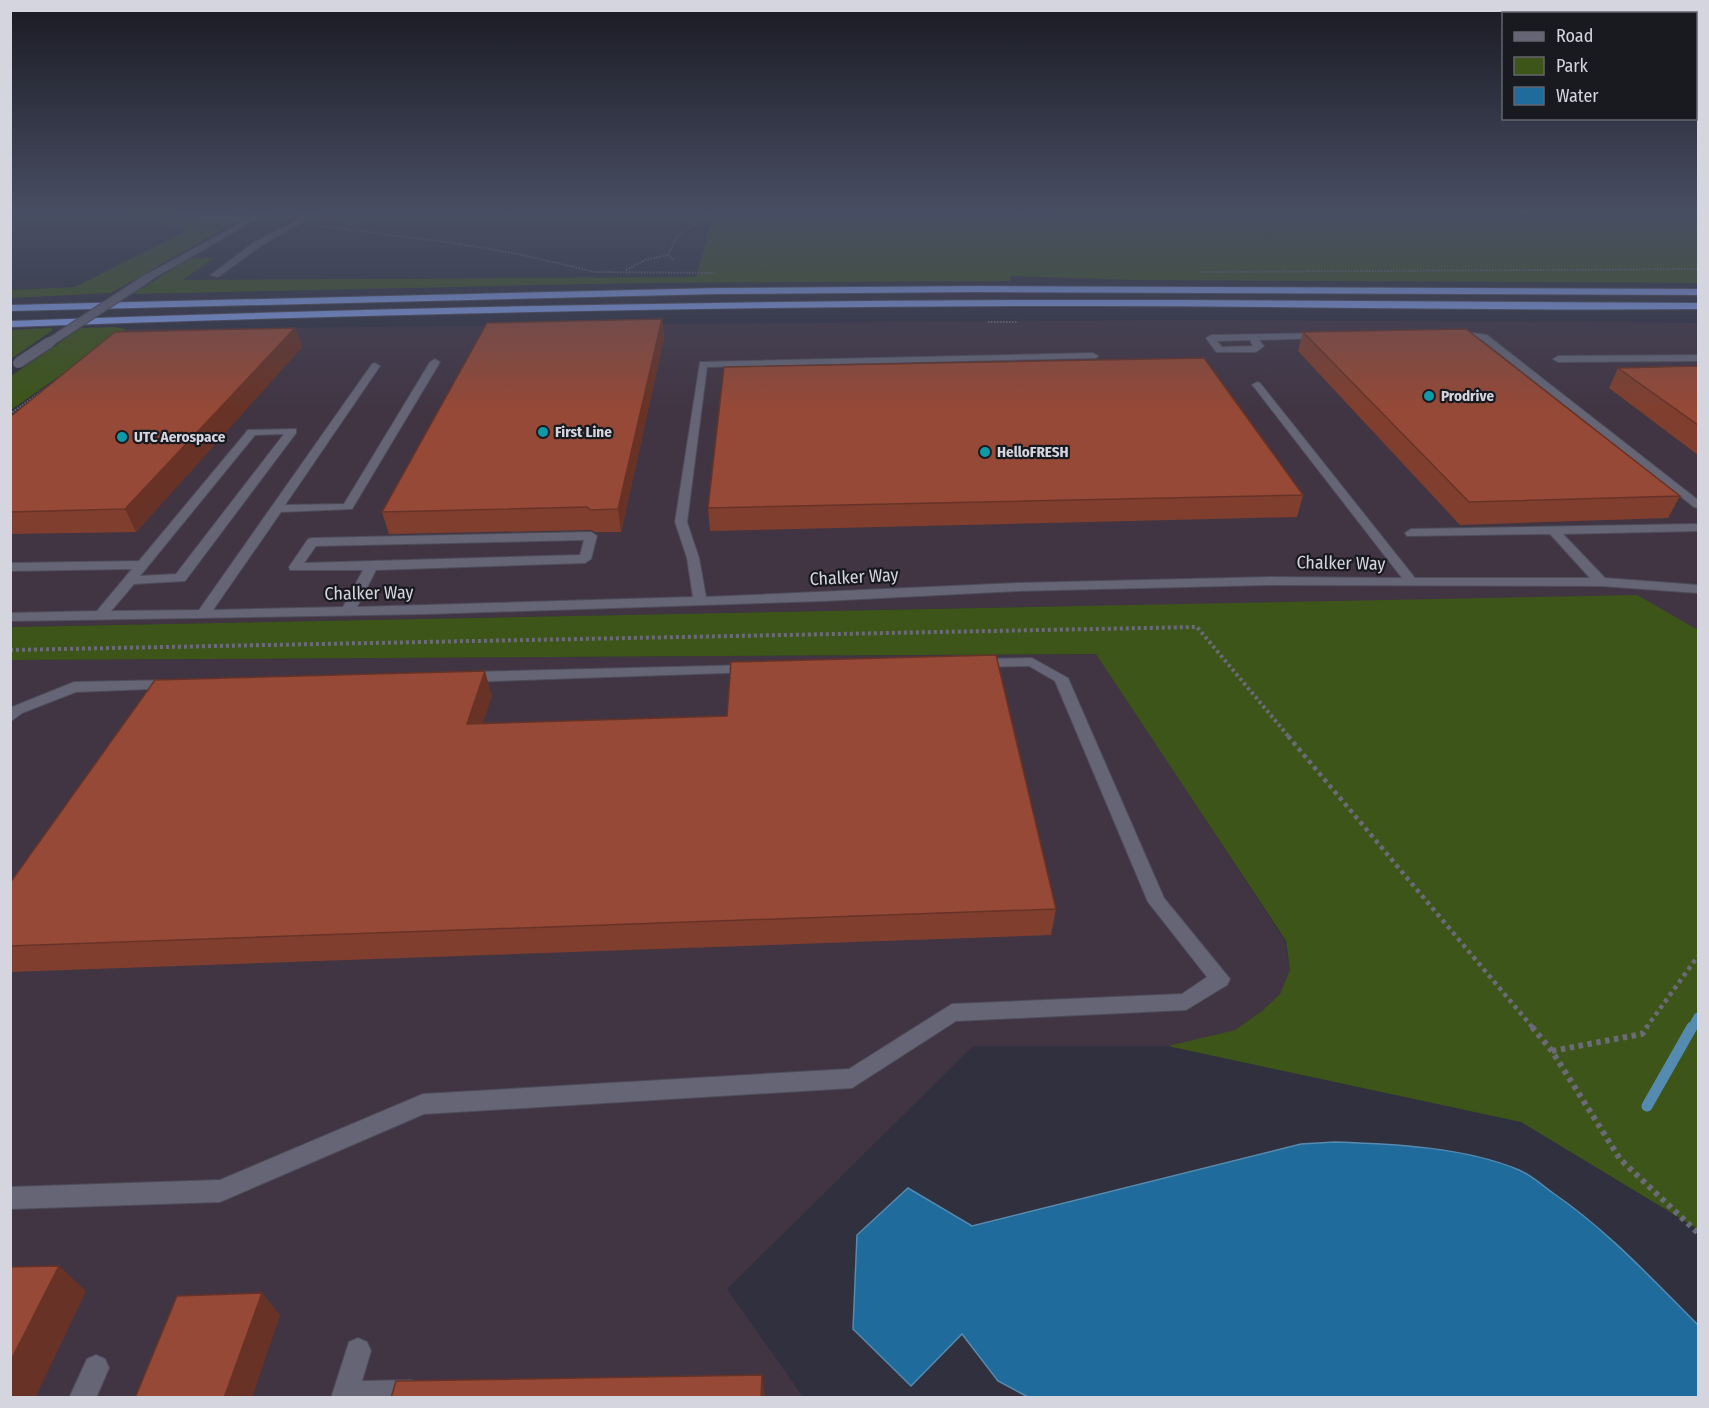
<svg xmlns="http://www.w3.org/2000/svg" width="1709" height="1408" font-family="'Fira Sans Condensed',sans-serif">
<rect width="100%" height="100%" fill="#30303f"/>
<g fill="#413543">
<polygon points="1177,320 1698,323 1698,1218 1082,606 11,627 10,425 126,329"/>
<polygon points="1097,654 1285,941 1290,970 1280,994 1262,1011 1235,1030 1199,1039 1168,1046 973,1046 727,1289 803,1397 11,1397 10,660"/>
</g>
<g fill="#3d5518">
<polygon points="127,213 159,213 234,222 111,293 11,298 11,290 75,287 186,231"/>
<polygon points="1101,213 1698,213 1698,283 1135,280 1010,276 1010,281 640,283 133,294 190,258 214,258 183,280 696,277 708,233 716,218 1003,219"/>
<polygon points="115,327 126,329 11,410 11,376 81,328"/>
<polygon points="51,328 53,330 11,359 11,330"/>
<polygon points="1637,595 1698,630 1698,1229 1521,1122 1168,1046 1235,1030 1262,1011 1280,994 1290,970 1286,941 1096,654 10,660 11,627"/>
</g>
<path fill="#1e6b9c" stroke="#558bb0" stroke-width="1.5" d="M1335,1142C1393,1144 1465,1147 1519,1170C1531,1175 1542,1185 1553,1193C1607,1230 1652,1279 1698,1325V1397H1028L998,1381L962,1334L911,1386L853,1329L857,1235L908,1188L972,1226L1301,1144Z"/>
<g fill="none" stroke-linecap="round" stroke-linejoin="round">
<polyline stroke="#558bb0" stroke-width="9" points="1692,1028 1698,1017"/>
<polyline stroke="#558bb0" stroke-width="11" points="1647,1106 1692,1027"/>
<g stroke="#4e4d5a" stroke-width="2">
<g id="minor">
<polygon points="172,213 249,218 260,213 267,213 152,279 146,279 146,275 243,222 175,215"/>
<polygon points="311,213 318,213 259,247 218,277 211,275 253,243"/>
<polygon points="1454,330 1487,335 1698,500 1698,508 1694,507 1481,339 1451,335 1450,333"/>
<path d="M1322,333L1325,334V338L1259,340L1264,346L1256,352H1216L1206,338L1211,335ZM1250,340L1253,346L1222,347L1217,341Z"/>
<path d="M1093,353L1098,356L1096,358L707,367L687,522L699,558L706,597L1018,583L1269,577L1402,578L1254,387L1252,385L1257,382L1260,383L1415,578H1590L1550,534L1407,536L1405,533L1411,529L1695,524L1698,525V531L1563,534L1605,578L1698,585V593L1601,586L1269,585L1018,591L824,601L429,614L10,621V613L97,611L132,569L10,571V563L139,561L248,430L296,429V433L185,581L134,584L111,611L199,610L372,364L375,363L380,366L285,505L344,504L430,362L435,359L440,362L352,509L281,512L213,610L343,607L363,570H290L289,567L308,539L312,538L591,532L597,536L591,559L585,563L376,570L357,607L693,597L687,558L675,522L700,362ZM284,434L176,574L140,576L255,435ZM584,540L580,555L304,563L316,546Z"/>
<polygon points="1698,355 1698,361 1558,362 1553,359 1558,356"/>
<polygon points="1032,658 1068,678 1164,898 1230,979 1227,985 1186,1010 956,1021 852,1088 424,1114 220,1202 10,1209 10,1187 220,1180 423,1094 849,1069 952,1004 1182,994 1207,977 1148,902 1055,681 1029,666 978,667 971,663 978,659"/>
<polygon points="750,665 757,669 755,672 468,682 461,677 468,672"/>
<polygon points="171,680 176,682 178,685 176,688 76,692 22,713 10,722 12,707 74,682"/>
<polygon points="358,1338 367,1342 371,1351 362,1381 411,1380 420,1384 424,1393 422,1398 331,1398 349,1342"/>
<polygon points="96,1355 105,1359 109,1368 96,1398 69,1398 87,1359"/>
</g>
</g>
<g stroke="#4e4d5a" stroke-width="2">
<g id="highway">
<polygon points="978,286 1698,289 1698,295 978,292 717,294 10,311 10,305 717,288"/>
<path d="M1177,300L1698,303V309C1495,311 1291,306 1088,306C728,306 369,314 10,327V321C399,307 788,299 1177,300Z"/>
</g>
</g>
<g stroke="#6b6b78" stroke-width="2" stroke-dasharray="1.5 1.5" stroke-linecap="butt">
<polyline points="329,218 354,222 343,228"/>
<polyline points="321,226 454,243 518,254 595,272 714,273"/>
<polyline points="668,255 674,260"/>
<polyline points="626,270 645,260 668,255 677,236 711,213"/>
<polyline points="1201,272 1698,269"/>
<polyline points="988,322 1017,322"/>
<polyline points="10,414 49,386"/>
</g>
<polyline stroke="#6b6b78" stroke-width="4" stroke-dasharray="3 3" stroke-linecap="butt" points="10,650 1197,627 1289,737"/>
<g stroke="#6b6b78" stroke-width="4.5" stroke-dasharray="4 4" stroke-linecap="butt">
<polyline points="1288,736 1533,1028"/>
<polyline points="1646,1028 1698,956"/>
</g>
<g stroke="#6b6b78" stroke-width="6" stroke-dasharray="4.5 4.5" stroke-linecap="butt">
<polyline points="1532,1027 1552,1051 1620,1159 1698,1233"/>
<polyline points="1552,1051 1642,1034 1647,1027"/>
</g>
<use href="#minor" fill="#656576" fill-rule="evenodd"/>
<use href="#highway" fill="#87a4f4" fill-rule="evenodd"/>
<g stroke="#4e4d5a" stroke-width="10" stroke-linecap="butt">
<polyline id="minor-bridge-far1" points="47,344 149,277"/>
</g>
<g stroke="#4e4d5a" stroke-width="12" stroke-linecap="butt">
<polyline id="minor-bridge" points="18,363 50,342"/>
</g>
<use href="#minor-bridge-far1" stroke="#656576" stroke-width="8"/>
<use href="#minor-bridge" stroke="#656576" stroke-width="10"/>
</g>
<g fill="#803f2e">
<polygon points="662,319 664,338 621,532 595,532 591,530 389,534 382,512"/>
<polygon points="295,328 302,347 136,532 10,534 10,417"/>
<polygon points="1303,332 1680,496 1668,518 1460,525 1298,351"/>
<polygon points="1698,366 1698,455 1609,388 1618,368"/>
<polygon points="1303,495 1297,517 710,531 708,508"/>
<polygon points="492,696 482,723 1056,909 1051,935 10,972 10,883"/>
</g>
<g fill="#683326">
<polygon points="662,319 664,338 621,532 618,509"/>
<polygon points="295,328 302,347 136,532 125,509"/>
<polygon points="485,671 492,696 474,748 467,724"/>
<polygon points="59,1266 86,1291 35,1398 10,1398 10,1362"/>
<polygon points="262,1293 280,1315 252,1398 224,1398"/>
<polygon points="762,1375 765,1398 761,1398"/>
</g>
<g fill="#954936" stroke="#683326" stroke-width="1.5">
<polygon points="662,319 618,509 591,510 587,507 382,512 487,323"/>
<polygon points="295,328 125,509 10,512 10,417 115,332"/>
<polygon points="1466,329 1680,496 1469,502 1303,332"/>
<polygon points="1204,358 1303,495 708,508 724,367"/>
<polygon points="1698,366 1698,425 1618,368"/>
<polygon points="996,655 1056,909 10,946 10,883 155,680 485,671 467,724 727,716 731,662"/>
<polygon points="59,1266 10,1362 10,1267"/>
<polygon points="262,1293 224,1398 135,1398 177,1296"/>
<polygon points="762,1375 761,1398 391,1398 396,1381"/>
</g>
<linearGradient id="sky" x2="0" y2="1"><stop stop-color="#1a1a23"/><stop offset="0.52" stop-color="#484e63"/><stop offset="1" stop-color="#484e63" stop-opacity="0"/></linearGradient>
<rect width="1709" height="410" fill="url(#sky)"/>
<g fill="#0f9aa8" stroke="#191920" stroke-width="2">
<circle cx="1429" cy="396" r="6"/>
<circle cx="543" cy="432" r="6"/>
<circle cx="122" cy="437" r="6"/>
<circle cx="985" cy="452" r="6"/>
</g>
<g text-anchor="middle" stroke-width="4.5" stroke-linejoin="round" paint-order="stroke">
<g font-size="15" font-weight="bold" fill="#d5d5df" stroke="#191920" text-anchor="start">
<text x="1441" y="401">Prodrive</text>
<text x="555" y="437">First Line</text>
<text x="134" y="442">UTC Aerospace</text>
<text x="997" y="457">HelloFRESH</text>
</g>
<g font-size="18" fill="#d5d5df" stroke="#191920">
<text transform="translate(1341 563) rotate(1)" y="6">Chalker Way</text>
<text transform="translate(854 577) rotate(-3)" y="6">Chalker Way</text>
<text transform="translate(369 593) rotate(-1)" y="6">Chalker Way</text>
</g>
</g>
<rect width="1709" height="1408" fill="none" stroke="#d5d5df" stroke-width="24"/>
<rect x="1502" y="12" width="195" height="108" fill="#191920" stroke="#64646c" stroke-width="1.5"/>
<rect x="1514" y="32" width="30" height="9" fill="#656576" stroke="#64646c" stroke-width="1.5"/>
<text x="1556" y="42" font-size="18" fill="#d5d5df">Road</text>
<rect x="1514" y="57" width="30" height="18" fill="#3d5518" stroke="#64646c" stroke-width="1.5"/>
<text x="1556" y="72" font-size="18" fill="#d5d5df">Park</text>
<rect x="1514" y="87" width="30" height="18" fill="#1e6b9c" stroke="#64646c" stroke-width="1.5"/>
<text x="1556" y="102" font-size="18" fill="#d5d5df">Water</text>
</svg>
